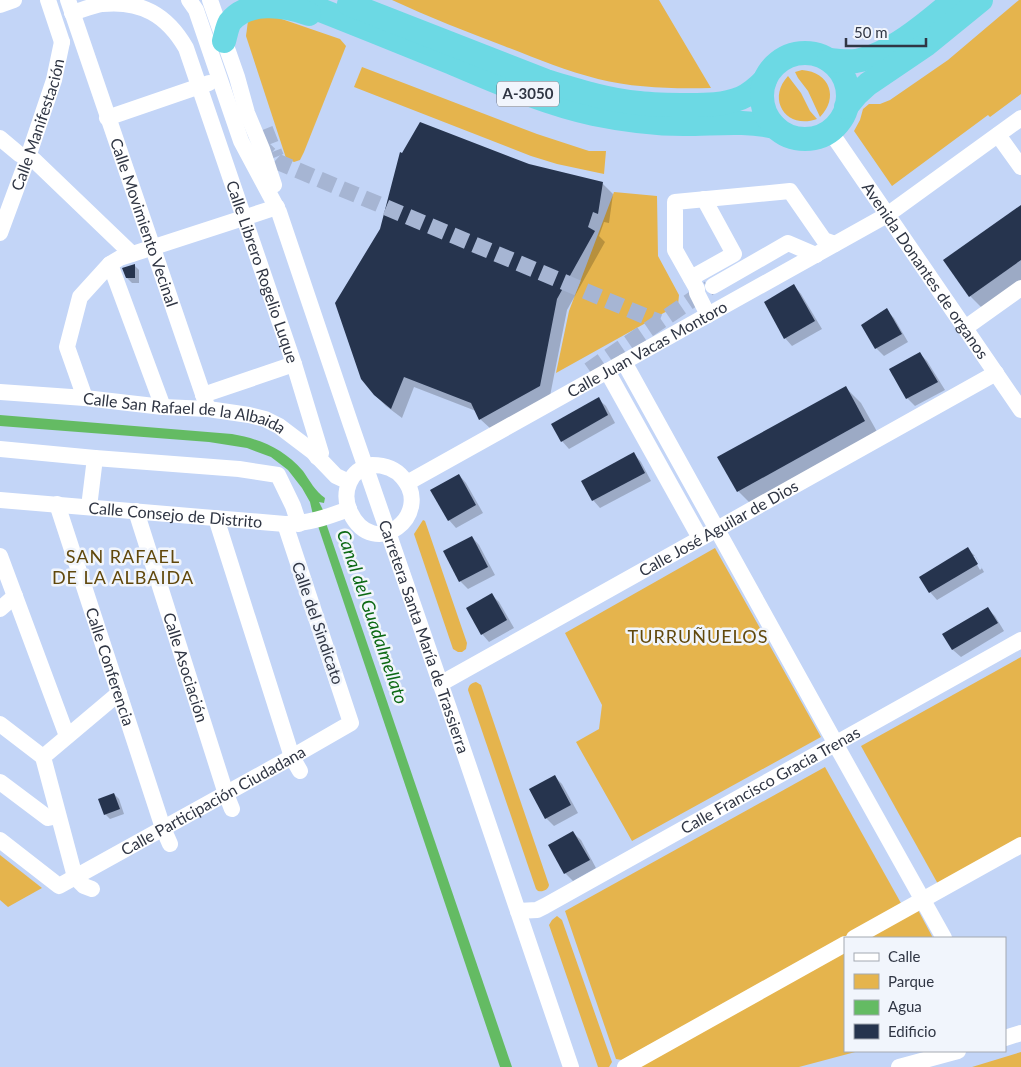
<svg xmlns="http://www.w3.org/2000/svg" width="1021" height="1067" font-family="Lato,sans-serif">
<rect width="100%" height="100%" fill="#c3d5f7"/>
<g fill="#e5b44d">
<path d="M392,0H659L711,88C673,89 635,88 598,79C566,71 535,58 504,46C467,32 429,17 392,0Z"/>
<polygon points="1019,0 1021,0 1021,94 990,117 988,115 892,186 854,131 860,120 863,109 869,104 880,104 890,100 948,60"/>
<polygon points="254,16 273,16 340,39 346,46 304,152 300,160 294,162 286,158 246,36 248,21"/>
<polygon points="362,67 537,134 589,151 606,151 604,174 557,164 531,156 354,87"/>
<path d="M802,70C830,72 839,98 820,117L808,91L798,78L795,72Z"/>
<path d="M788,76L801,93L810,111L817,119C787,130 766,100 788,76Z"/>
<polygon points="614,192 657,196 658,256 679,295 678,305 556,373 569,311"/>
<polygon points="423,520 425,521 467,643 466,649 462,652 458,652 453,649 414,534"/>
<polygon points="715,548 821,737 632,841 576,742 599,729 602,705 565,633"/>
<polygon points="1021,657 1021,838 938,884 861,746"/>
<path d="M476,682L481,685L549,885C548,890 543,892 538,891L536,889L468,690C469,685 471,683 476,682Z"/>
<polygon points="825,767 902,905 622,1060 616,1059 565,911"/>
<polygon points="0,855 42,888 8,907 0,900"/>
<polygon points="918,910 933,938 867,938"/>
<polygon points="557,916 562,920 612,1062 609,1067 598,1067 549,925 552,920"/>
<polygon points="845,951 845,1051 859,1051 799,1067 634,1067"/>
<polygon points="1021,1052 1021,1067 972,1067"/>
</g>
<g fill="#64bb63">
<path d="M0,415L232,434C260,439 283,448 303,471C310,481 315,491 325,498L324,503L319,502L324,512L313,515L310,502L302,488L288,470L271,457L247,448L209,442L0,426Z"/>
<polygon points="326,523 512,1067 500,1067 318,526"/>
</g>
<g fill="#0003" fill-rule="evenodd">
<polygon points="529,166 603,184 613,194 609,223 604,222 599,236 605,242 567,310 550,396 491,429 480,419 476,411 414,387 402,418 386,406 375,395"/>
<polygon points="1021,206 1021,287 986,312 970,296"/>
<polygon points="134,265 139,270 139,283 132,283 127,278"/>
<polygon points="794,286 801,294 822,329 792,346 785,338"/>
<polygon points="886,310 894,318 908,342 884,356 876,348"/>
<polygon points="919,353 927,361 945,390 915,406 907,398"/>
<polygon points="845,387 861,403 880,437 754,507 738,491"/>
<polygon points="598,399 606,406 615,423 569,449 562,441"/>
<polygon points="634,454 641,462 651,481 600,508 593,500"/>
<polygon points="459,475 466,483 483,513 456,528 449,520"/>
<polygon points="472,537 479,545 495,575 468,589 460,581 445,552"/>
<path d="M968,549L976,557L984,572L937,600L930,592ZM972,556H975L982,568L980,570Z"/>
<polygon points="492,595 499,602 514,628 489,642 482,634"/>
<polygon points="987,608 995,616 1004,631 961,657 953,650 944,634"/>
<polygon points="555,777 562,784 578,813 554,826 546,818"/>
<polygon points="114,794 119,799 124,814 110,819 105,814"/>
<polygon points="573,833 581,840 596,868 573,881 565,873 550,846"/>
</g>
<g fill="#26344e">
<polygon points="420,122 529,164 603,182 598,214 593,212 588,227 595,231 557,299 540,386 479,420 471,403 404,377 391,409 374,395 361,379 335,303 380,229 400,152 402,153"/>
<polygon points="1021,205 1021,260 969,297 943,260"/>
<polygon points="135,264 135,278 126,278 122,268"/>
<polygon points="794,284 815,321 784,339 764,302"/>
<polygon points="887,308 902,334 875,349 861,325"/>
<polygon points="920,352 938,382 906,399 889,369"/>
<polygon points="846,386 865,421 737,492 717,457"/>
<polygon points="599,397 608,415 561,442 551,424"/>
<polygon points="634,452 645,473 592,501 581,481"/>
<polygon points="459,474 476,505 448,521 430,490"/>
<polygon points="472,536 488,567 459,582 443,551"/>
<polygon points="968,547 978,564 929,593 919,577"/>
<polygon points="492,593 507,620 481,635 466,608"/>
<polygon points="988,607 998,623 952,650 942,634"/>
<polygon points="555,775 571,805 545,819 529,789"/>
<polygon points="114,793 120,809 104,815 98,799"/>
<polygon points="573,831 590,860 564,874 548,845"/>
</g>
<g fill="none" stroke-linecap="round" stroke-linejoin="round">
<g stroke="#a6b5d3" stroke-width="16" stroke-dasharray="16 8" stroke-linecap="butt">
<polyline points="265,129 276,157"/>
<polyline points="258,144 278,162 659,322"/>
<polyline points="589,370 709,288"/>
</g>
<g stroke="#fff" stroke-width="16">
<polyline points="48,0 62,42"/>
<path id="s1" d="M68,0L208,409"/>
<path id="s2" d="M189,0L196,10L208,45L241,141L279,212L351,425L453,720L571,1067"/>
<polyline points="210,0 237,77 247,113 262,149 274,185"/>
<polyline points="0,5 14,0"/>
<path id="s3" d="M72,13C82,10 92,6 102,4C141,0 167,15 186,48L294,364L321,453L317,457"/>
<polyline points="107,118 209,83"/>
<path id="s4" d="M830,131L1021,410"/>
<polyline points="998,135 1021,167"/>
<polyline points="0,138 19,154 34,160 132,254"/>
<path id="s5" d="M0,233L28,157L54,80L62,42"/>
<polyline points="110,264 163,407"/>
<polyline points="691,278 734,254 704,199"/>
<polyline points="713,286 788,243 816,255"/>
<polyline points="708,315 697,293 697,289 675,250 675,202 790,191 824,240 835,244"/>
<polyline points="965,328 1021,288"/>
<polyline points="624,362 836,744"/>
<polyline points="607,371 700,538"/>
<path id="s6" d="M0,392L85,398L163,407L208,409L249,415L265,419L279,426L312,451L336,476L349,482"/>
<polyline points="203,395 294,364"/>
<polyline points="85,398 67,347 80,297 110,264 120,258 277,207"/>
<polyline points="0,449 95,458 239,469 278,475 293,506 299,524"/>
<path d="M372,465C384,465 395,468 403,478C434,514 374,563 350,512C341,492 350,469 372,465Z"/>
<path id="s7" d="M407,483L887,215L1021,118"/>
<path id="s8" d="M0,500L285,524C308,524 327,517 349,509"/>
<path id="s9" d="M57,504L163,828L170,844"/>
<polyline points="89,507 95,458"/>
<path id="s10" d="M136,511L226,794L232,809"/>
<polyline points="216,518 292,757 300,771"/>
<polyline points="0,556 67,736"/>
<polyline points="0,609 15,596"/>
<path id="s11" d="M440,684L996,373"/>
<polyline points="0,724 43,757"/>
<polyline points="836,745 944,938"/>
<polyline points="43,757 75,877"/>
<polyline points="43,757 119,693"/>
<polyline points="0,782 48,818 58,816"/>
<path id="s12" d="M0,840L59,886L292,757L351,723L285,524"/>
<polyline points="75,877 84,886 92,889"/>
<path id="s13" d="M518,911L537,910L545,906L1021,640"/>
<polyline points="854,938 1021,845"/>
<polyline points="1005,1038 1021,1033"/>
<polyline points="625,1067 845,944"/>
<polyline points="899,1067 958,1051"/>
</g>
<g stroke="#6cd9e4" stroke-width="24">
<path d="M295,0C346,20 396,40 447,61C495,81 543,103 594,114C623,120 654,124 684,124C715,124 745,120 775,127"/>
<path d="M349,4L546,81C576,90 607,100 639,103C655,105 672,105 689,105C706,105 724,105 741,98C751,94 758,87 765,80"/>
<path d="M224,41C226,34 227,27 230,22C247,0 284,5 309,14"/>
<circle cx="805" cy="96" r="43"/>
<path d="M829,60C838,61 847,62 856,61C890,55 928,22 954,0"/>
<polyline points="846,107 856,95 868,84 927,44 981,0"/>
</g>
</g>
<g text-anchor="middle" stroke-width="5" stroke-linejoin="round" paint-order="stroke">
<rect fill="#f1f5fc" stroke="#6a6f7b" stroke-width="1" x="497" y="81.5" width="62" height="25" rx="4"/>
<g font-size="15" font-weight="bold" fill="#303644">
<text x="528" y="99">A-3050</text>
</g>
<g font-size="16" fill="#303644" stroke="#f1f5fc">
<text dy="6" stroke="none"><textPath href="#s5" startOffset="115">Calle Manifestación</textPath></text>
<text dy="6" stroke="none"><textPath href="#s1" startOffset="235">Calle Movimiento Vecinal</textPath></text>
<text dy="6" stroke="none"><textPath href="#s4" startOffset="169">Avenida Donantes de organos</textPath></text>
<text dy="6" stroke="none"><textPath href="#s3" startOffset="369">Calle Librero Rogelio Luque</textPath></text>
<text dy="6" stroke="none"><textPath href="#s7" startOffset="275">Calle Juan Vacas Montoro</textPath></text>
<text dy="6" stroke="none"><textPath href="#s6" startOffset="186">Calle San Rafael de la Albaida</textPath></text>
<text dy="6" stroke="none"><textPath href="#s8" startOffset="176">Calle Consejo de Distrito</textPath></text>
<text dy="6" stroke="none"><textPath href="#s11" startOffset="319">Calle José Aguilar de Dios</textPath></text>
<text transform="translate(318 623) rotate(71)" y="6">Calle del Sindicato</text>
<text dy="6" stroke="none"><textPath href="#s2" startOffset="680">Carretera Santa María de Trassierra</textPath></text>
<text dy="6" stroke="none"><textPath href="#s9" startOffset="171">Calle Conferencia</textPath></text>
<text dy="6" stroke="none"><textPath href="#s10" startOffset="164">Calle Asociación</textPath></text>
<text dy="6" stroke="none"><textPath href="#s13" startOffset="286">Calle Francisco Gracia Trenas</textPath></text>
<text dy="6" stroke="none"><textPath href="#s12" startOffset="251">Calle Participación Ciudadana</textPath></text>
</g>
<g font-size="18" letter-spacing="1" fill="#61480c" stroke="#f1f5fc">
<text x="123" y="563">SAN RAFAEL<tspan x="123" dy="21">DE LA ALBAIDA</tspan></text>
<text x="698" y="643">TURRUÑUELOS</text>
</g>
<g font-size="18" font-style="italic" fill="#0c6914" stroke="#f1f5fc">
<text transform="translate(372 617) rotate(71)" y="6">Canal del Guadalmellato</text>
</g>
</g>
<rect x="844" y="937" width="162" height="115" fill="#f1f5fc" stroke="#a4a9b2"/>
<rect x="854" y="953" width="25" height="8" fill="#ffffff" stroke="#a4a9b2"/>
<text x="888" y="962" font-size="15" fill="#303644">Calle</text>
<rect x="854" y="974" width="25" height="15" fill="#e5b44d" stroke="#a4a9b2"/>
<text x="888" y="987" font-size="15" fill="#303644">Parque</text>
<rect x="854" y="1000" width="25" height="15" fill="#64bb63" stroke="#a4a9b2"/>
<text x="888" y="1012" font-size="15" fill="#303644">Agua</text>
<rect x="854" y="1024" width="25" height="15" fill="#26344e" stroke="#a4a9b2"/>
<text x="888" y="1037" font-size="15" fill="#303644">Edificio</text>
<path d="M846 38v8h80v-8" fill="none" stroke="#303644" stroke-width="2.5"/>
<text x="854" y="38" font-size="15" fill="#303644" stroke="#f1f5fc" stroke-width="4" paint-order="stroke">50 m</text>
</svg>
